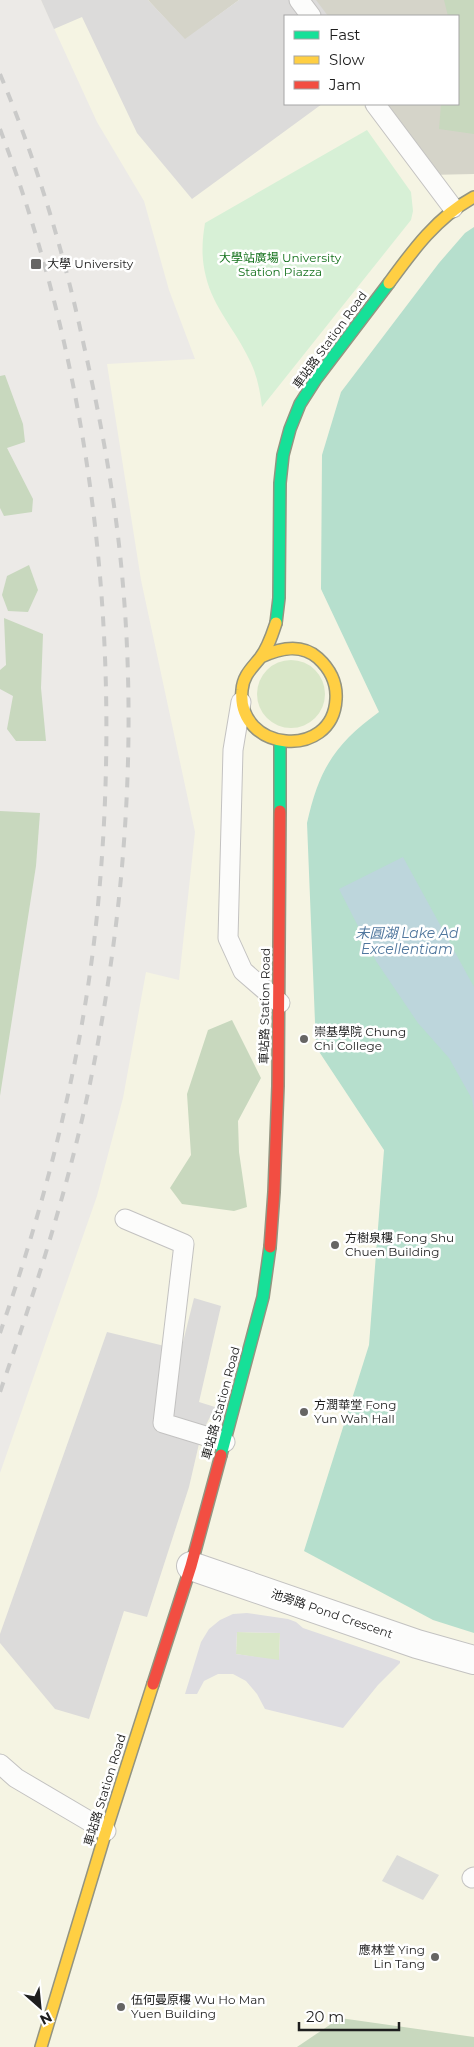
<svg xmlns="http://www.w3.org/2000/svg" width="474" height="2047" font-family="Montserrat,'Noto Sans TC',sans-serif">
<rect width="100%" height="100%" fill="#eceae7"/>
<path fill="#f5f4e3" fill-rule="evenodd" d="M41,0H474V2047H0V1473L97,1196L123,1098L146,972L179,980L195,832L141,580L107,364L195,359L169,290L144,201L97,122ZM285,16H458V104H285Z"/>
<g fill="#d5d4c9">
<polygon points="148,0 239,0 185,40"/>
<polygon points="298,0 474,0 474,174 428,175 375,104 458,104 458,16 310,16"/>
</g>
<g fill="#d9e7c8">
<circle cx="291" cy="694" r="34"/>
<polygon points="237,1632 280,1633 279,1661 236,1654"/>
</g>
<g fill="#c8d8be">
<polygon points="444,0 474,0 474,134 439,129 441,104 458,104 458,16 448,16"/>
<polygon points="5,375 23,424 25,442 7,448 33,499 32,512 4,516 0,508 0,376"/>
<polygon points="29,565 38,590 28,612 8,611 2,595 7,576"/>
<polygon points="4,618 43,634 41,688 46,741 16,741 7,729 13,696 0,689 0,670 6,665"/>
<polygon points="0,811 40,813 36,866 0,1096"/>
<polygon points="232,1020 261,1078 238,1121 239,1152 247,1207 234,1211 182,1204 170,1188 191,1155 187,1094 208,1030"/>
<polygon points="340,2018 474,2037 474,2047 297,2047"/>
</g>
<path fill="#d7f0d6" d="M367,130L411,192L413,211L411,220L262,407C260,391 257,374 249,359C236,331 213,307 206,277C201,258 202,241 205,223Z"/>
<path fill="#b6dfcd" d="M474,227V1633L433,1620L304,1551L369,1345L384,1150L316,1047L307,823C319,769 335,744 379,712L321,589L322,455L341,392L439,263L465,233Z"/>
<g fill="#dcdbda">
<polygon points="41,0 148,0 185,39 239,0 316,0 328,16 285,16 285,104 322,104 192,199 137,133 82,17 54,29"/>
<polygon points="194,1298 221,1306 199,1402 215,1407 201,1435 189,1487 147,1617 124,1611 89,1719 55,1709 0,1643 0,1634 107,1332 181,1350"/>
</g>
<path fill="#dedde1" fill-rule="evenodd" d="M247,1613L288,1619L296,1622L303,1628L400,1661V1663L378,1685L343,1728L265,1709L257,1694L246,1681L233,1674H218L204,1681L197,1694H185L201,1642L209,1629L220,1620L233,1614ZM237,1632L280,1633L279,1660L236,1654Z"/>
<polygon fill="#bdd6dc" points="403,857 474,987 474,1112 472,1099 449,1058 418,1023 376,961 339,889"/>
<polygon fill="#dcdcda" points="397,1855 439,1875 423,1900 382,1881"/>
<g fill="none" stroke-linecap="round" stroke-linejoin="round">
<g stroke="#c3c2c1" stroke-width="21">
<g id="lane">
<polyline points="299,0 311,16"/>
<polyline points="375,104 453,208"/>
<polyline points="241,702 233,750 228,938 243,971 280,1003"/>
<polyline points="125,1219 184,1244 163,1423 225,1442"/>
<polyline points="0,1764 16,1778 106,1831"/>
<polyline points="472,1878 474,1877"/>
</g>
</g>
<g stroke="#c3c2c1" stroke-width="30">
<polyline id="street" points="191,1566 417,1644 474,1660"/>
</g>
<g stroke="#939481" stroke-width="14">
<g id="fast">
<polyline points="276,623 279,598 280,483 283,455 290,429 300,404 316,379 389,283"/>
<polyline points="280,742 280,811"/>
<polyline points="221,1455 263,1297 270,1247"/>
</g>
</g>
<g stroke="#939481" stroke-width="14">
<g id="slow">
<path d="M389,283C413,250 437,217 474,197"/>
<path d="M261,657C280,648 301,643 318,658C330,669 337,683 336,699C333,761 236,752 242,690C243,676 251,669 260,658C268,648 272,635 276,623"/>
<polyline points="41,2047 106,1831 153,1684"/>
</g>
</g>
<g stroke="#939481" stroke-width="14">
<g id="jam">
<polyline points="270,1247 274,1192 278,1086 280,811"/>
<polyline points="153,1684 191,1566 221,1455"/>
</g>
</g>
<use href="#lane" stroke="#fcfcfb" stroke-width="19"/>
<use href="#street" stroke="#fcfcfb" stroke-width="28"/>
<use href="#fast" stroke="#16e098" stroke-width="11"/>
<use href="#slow" stroke="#ffcf43" stroke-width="11"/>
<use href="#jam" stroke="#f24e42" stroke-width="11"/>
<g stroke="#cacac9" stroke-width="4" stroke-dasharray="10 10" stroke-linecap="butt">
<path d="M0,74C37,162 64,253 84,346C101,421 115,497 122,574C138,747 124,923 88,1093C66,1195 34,1294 0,1392"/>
<path d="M0,129C92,372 122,636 99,894C86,1044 49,1192 0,1333"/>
</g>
</g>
<g fill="#666564" stroke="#fff" stroke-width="2">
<rect x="30" y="258" width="12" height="12" rx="2.5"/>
<circle cx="304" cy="1039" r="5"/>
<circle cx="335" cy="1245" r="5"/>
<circle cx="304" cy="1412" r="5"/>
<circle cx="435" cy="1957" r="5"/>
<circle cx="121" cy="2007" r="5"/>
</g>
<g text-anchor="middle" stroke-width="5" stroke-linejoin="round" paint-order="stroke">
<g font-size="12" fill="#15721d" stroke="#fff">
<text x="280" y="262">大學站廣場 University<tspan x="280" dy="14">Station Piazza</tspan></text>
</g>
<g font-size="12" fill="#1e1e1e" stroke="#fff" text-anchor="start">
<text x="47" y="268">大學 University</text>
<text x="314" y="1036">崇基學院 Chung<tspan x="314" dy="14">Chi College</tspan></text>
<text x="345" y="1242">方樹泉樓 Fong Shu<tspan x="345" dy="14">Chuen Building</tspan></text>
<text x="314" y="1409">方潤華堂 Fong<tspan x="314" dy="14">Yun Wah Hall</tspan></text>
<text x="425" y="1954" text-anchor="end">應林堂 Ying<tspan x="425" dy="14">Lin Tang</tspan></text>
<text x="131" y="2004">伍何曼原樓 Wu Ho Man<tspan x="131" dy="14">Yuen Building</tspan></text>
</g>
<g font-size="12" fill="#1e1e1e" stroke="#fff">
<text transform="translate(330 340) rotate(-54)" y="4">車站路 Station Road</text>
<text transform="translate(265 1006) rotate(-89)" y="4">車站路 Station Road</text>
<text transform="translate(221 1403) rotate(-75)" y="4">車站路 Station Road</text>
<text transform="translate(332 1614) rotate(19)" y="4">池旁路 Pond Crescent</text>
<text transform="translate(105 1790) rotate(-73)" y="4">車站路 Station Road</text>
</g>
<g font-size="14" font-style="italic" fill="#50779e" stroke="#fff">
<text x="407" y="938">未圓湖 Lake Ad<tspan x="407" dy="16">Excellentiam</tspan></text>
</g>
</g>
<rect x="284" y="15" width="175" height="90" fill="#ffffff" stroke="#a5a5a5"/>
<rect x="294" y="31" width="25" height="8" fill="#16e098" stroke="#a5a5a5"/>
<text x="329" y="40" font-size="15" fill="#1e1e1e">Fast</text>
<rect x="294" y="56" width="25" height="8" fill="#ffcf43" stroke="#a5a5a5"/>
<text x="329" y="65" font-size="15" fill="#1e1e1e">Slow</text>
<rect x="294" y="81" width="25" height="8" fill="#f24e42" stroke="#a5a5a5"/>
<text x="329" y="90" font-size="15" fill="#1e1e1e">Jam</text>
<g transform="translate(40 2007) rotate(153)" stroke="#ffffff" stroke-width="4" paint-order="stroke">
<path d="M0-4L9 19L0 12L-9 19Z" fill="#1e1e1e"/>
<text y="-8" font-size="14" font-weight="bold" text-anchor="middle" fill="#1e1e1e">N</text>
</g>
<path d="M299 2022v8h100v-8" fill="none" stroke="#1e1e1e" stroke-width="2.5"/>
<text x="306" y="2022" font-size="15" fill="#1e1e1e" stroke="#ffffff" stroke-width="4" paint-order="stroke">20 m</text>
</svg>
